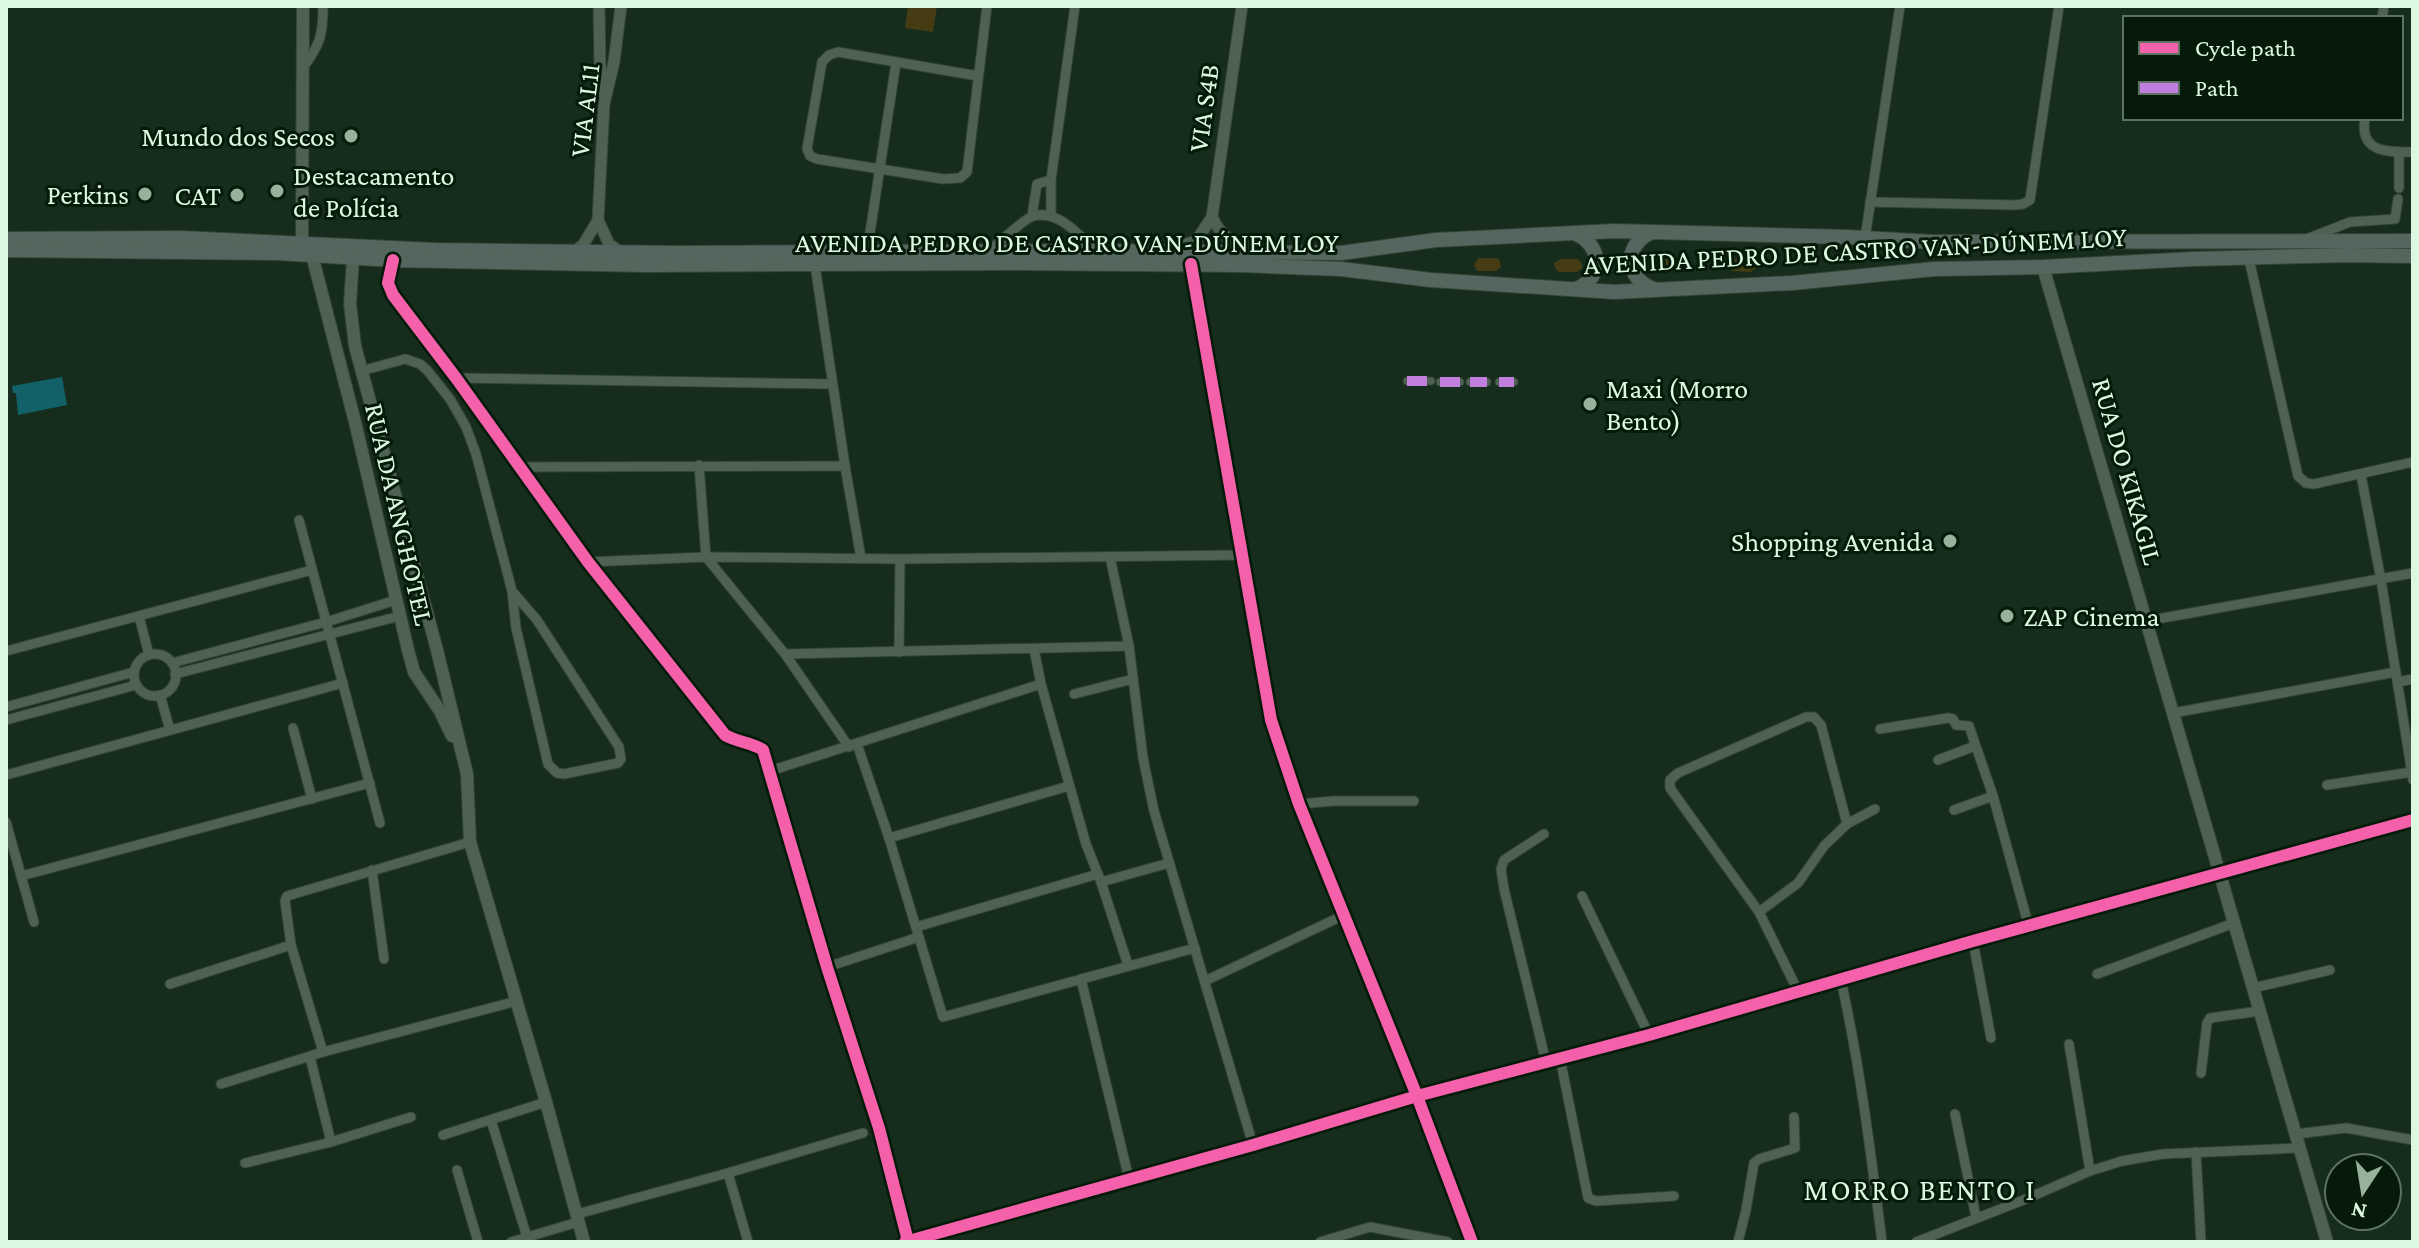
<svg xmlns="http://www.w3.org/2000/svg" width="2419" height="1248" font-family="'Crimson Pro',serif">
<rect width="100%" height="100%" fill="#162c1c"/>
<g fill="#463c14">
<polygon points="908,6 937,6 933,32 905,28"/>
<polygon points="1478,258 1497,258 1500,261 1501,267 1496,271 1477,271 1474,265"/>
<polygon points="1561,259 1578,259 1582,264 1582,268 1577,272 1559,272 1555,268 1554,263"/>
<polygon points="1655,259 1671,259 1675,264 1675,268 1670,272 1653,272 1648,268 1648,264"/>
<polygon points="1732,259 1750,259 1755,262 1756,268 1751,272 1732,271 1728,265"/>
</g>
<polygon fill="#126068" points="62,377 67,405 18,415 16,393 13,393 12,386"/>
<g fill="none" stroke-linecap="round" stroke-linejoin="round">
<g stroke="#344538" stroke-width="9">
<g id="pedestrian">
<polyline points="1407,381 1431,381"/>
<polyline points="1440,382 1460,382"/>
<polyline points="1470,382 1487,382"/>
<polyline points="1499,382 1514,382"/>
</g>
</g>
<g stroke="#344538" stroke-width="11">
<g id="minor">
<polyline points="2382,18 2384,6"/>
<path d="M302,69C320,45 323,36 323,6"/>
<polyline points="978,76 838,52 829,55 822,62 807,149 810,156 817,159 943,179 960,178 967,172 987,6"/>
<path d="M2365,118C2359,153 2387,152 2413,152"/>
<polyline points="2399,188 2399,152"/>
<polyline points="1870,202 2015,205 2023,204 2030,200 2059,6"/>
<polyline points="1032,216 1037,184 1051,180"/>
<polyline points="1051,216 1051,180 1075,6"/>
<polyline points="1865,238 1900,6"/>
<polyline points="2309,238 2350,222 2395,219 2398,199"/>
<path d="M989,251C997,244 1024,219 1033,216C1058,209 1080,236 1096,251"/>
<polyline points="867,252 896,63"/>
<polyline points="2249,259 2298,476 2306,483 2314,484 2413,462"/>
<path d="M393,260L388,283L393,295L456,378L588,562L725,735C737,742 753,743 763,750L827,967L879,1128L908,1241"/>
<polyline points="1191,264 1271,720 1299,804 1417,1096 1472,1242"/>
<polyline points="815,265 845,466 861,558"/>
<polyline points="361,371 405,359 420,364 427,370 450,399 466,427 476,454 512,591 516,628 548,764 557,773 564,774 618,763 621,759 619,747 537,620 512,591"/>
<polyline points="456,378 832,384"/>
<polyline points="699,465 706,557 785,654 849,747"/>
<polyline points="518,467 845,466"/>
<polyline points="2361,475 2381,580 2413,780"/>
<polyline points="299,520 380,823"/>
<polyline points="1110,557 1129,646 1143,758 1154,811 1253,1145"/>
<polyline points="588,562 706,557 900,559 1243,555"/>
<polyline points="139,616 149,655"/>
<polyline points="2146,621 2413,573"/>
<polyline points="1034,649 1041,684 1086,844 1101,882 1128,965"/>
<polyline points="6,651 312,570"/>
<polyline points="899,652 900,559"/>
<polyline points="785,654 1129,646"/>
<circle cx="155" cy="675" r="21"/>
<polyline points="172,663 326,622 396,600"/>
<polyline points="175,674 400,616"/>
<polyline points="2398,682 2413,679"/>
<polyline points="1074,694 1133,679"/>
<polyline points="160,695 170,730"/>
<polyline points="6,707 134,672"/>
<polyline points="2173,713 2396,672"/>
<polyline points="6,720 136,685"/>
<polyline points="293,728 312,799"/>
<polyline points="1880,729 1948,718 1953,719 1956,725 1969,726 1993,796 2029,927"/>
<polyline points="857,744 889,838 943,1017 1195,948"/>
<polyline points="1938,760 1975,746"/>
<polyline points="770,771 1041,684"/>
<polyline points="6,775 343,683"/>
<polyline points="2327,785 2412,772"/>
<polyline points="1299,804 1333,801 1414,801"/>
<polyline points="1954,810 1993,796"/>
<polyline points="6,822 34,922"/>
<polyline points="1544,834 1504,860 1501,869 1504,889 1546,1062"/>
<polyline points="889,838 1069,786"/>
<polyline points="372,870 384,959"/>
<polyline points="21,876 370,783"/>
<polyline points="1101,882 1169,863"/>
<polyline points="1582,896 1649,1035"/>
<polyline points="1759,912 1798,883 1824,846 1847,824 1875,809"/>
<polyline points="916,927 1098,874"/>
<polyline points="1973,941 1991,1038"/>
<polyline points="827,967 919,937"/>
<polyline points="2097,974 2234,923"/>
<polyline points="1081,979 1129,1179"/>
<path d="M1841,980C1860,1066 1871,1154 1882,1242"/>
<polyline points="1205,981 1344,915"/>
<polyline points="170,984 291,945"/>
<polyline points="2253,988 2330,970"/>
<polyline points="1799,993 1759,912 1670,788 1670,780 1678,773 1806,717 1814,717 1821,725 1847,824"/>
<polyline points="2069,1044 2090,1171"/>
<polyline points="323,1052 291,945 285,901 287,896 470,842"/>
<polyline points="310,1057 331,1142"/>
<polyline points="1560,1058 1588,1198 1596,1201 1674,1196"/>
<polyline points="2201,1073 2207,1023 2210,1018 2260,1011"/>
<polyline points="221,1084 323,1052 517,1001"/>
<polyline points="1955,1114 1976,1217"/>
<polyline points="491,1120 527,1237"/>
<polyline points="2296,1134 2346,1128 2413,1140"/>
<polyline points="443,1135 546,1102"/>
<polyline points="2196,1152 2201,1242"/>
<polyline points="245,1163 331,1142 411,1117"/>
<polyline points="457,1170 478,1242"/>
<polyline points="728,1173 748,1242"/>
<polyline points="577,1214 728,1173 863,1133"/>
<polyline points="511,1242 578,1222"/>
<polyline points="905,1242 1253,1145 1417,1096 1649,1035 1973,941 2413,820"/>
<polyline points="1320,1242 1370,1227 1448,1242"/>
<polyline points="1738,1242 1746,1210 1754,1163 1759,1159 1795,1148 1794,1117"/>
<polyline points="1916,1242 2026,1199 2090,1171 2122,1161 2163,1154 2300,1148"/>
</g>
</g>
<g stroke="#344538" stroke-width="13">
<g id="tertiary">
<polyline points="599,6 600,64 603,93"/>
<path d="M1212,217C1221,237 1233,244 1254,248"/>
<polyline points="598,220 609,244 620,252"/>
<polyline points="1176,247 1196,241 1212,217 1242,6"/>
<polyline points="572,253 583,245 598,220 604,104 614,62 621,6"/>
</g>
</g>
<g stroke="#344538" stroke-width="14">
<g id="secondary">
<polyline points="302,243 303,6"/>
<polyline points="312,255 356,426 408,650 414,672 440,711 452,736"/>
<polyline points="353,258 350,304 355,346 437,650 467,774 470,842 546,1102 584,1242"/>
<polyline points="2043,267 2327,1242"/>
</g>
</g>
<g stroke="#344538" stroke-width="16">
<g id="trunk">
<path d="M1653,232C1623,243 1624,279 1654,289"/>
<path d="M1576,234C1602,245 1604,278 1576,289"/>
<polyline points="6,239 181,238 434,250 678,253 1096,251 1341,253 1436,240 1614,231 1846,237 1933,242 2413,241"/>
<polyline points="6,250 278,253 393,260 646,265 1010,263 1242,265 1341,269 1431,280 1614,292 1792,283 1934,269 2043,267 2192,259 2348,255 2413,256"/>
</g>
</g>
<use href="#pedestrian" stroke="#4e6253" stroke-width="7"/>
<use href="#minor" stroke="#4e6253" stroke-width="9"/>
<use href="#tertiary" stroke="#4e6253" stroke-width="11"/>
<use href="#secondary" stroke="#4e6253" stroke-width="12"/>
<use href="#trunk" stroke="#54665d" stroke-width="14"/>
<g stroke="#c07fdc" stroke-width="10" stroke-dasharray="20 10" stroke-linecap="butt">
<polyline points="1407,381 1431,381"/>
<polyline points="1440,382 1460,382"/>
<polyline points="1470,382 1487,382"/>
<polyline points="1499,382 1514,382"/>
</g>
<g stroke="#051a09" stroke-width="17">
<g id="cycleway">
<path d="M393,260L388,283L393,295L456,378L588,562L725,735C737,742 753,743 763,750L827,967L879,1128L908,1241"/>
<polyline points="1191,264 1271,720 1299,804 1417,1096 1472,1242"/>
<polyline points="905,1242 1253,1145 1417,1096 1649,1035 1973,941 2413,820"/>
</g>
</g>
<use href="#cycleway" stroke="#f560ab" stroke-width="12"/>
</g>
<g fill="#97b19b" stroke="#051a09" stroke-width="3">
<circle cx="351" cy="136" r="8"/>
<circle cx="277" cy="191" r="8"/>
<circle cx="145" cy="194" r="8"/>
<circle cx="237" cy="195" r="8"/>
<circle cx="1590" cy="404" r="8"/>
<circle cx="1950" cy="541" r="8"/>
<circle cx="2007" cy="616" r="8"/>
</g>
<g text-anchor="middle" stroke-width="6" stroke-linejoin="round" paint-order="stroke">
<g font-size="28" fill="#dcf8e0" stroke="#051a09">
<text transform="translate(1203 108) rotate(-82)" y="10">VIA S4B</text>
<text transform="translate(584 110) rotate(-83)" y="10">VIA AL11</text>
<text x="1067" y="252">AVENIDA PEDRO DE CASTRO VAN-DÚNEM LOY</text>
<text transform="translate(1855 250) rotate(-3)" y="10">AVENIDA PEDRO DE CASTRO VAN-DÚNEM LOY</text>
<text transform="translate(2128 471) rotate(74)" y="10">RUA DO KIKAGIL</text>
<text transform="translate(400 514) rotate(77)" y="10">RUA DA ANGHOTEL</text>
</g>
<g font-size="28" fill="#dcf8e0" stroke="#051a09" text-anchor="end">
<text x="335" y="146">Mundo dos Secos</text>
<text x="293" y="185" text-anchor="start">Destacamento<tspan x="293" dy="32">de Polícia</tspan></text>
<text x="129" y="204">Perkins</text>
<text x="221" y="205">CAT</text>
<text x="1606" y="398" text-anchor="start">Maxi (Morro<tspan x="1606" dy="32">Bento)</tspan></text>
<text x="1934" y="551">Shopping Avenida</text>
<text x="2023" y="626" text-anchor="start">ZAP Cinema</text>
</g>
<g font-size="30" letter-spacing="2" fill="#dcf8e0" stroke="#051a09">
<text x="1920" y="1200">MORRO BENTO I</text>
</g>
</g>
<rect width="2419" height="1248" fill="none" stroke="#dcf8e0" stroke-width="16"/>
<rect x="2123" y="16" width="280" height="104" fill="#051a09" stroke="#5b735f" stroke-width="2"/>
<rect x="2139" y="42" width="40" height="12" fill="#f560ab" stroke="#5b735f" stroke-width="2"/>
<text x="2195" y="56" font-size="24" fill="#dcf8e0">Cycle path</text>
<rect x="2139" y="82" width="40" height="12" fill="#c07fdc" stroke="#5b735f" stroke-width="2"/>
<text x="2195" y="96" font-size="24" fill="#dcf8e0">Path</text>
<g transform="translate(2363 1192) rotate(192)"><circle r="38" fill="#051a09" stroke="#5b735f" stroke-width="2"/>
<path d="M0-6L14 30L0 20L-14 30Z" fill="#97b19b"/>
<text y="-12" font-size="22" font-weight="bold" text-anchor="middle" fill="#dcf8e0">N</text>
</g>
</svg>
